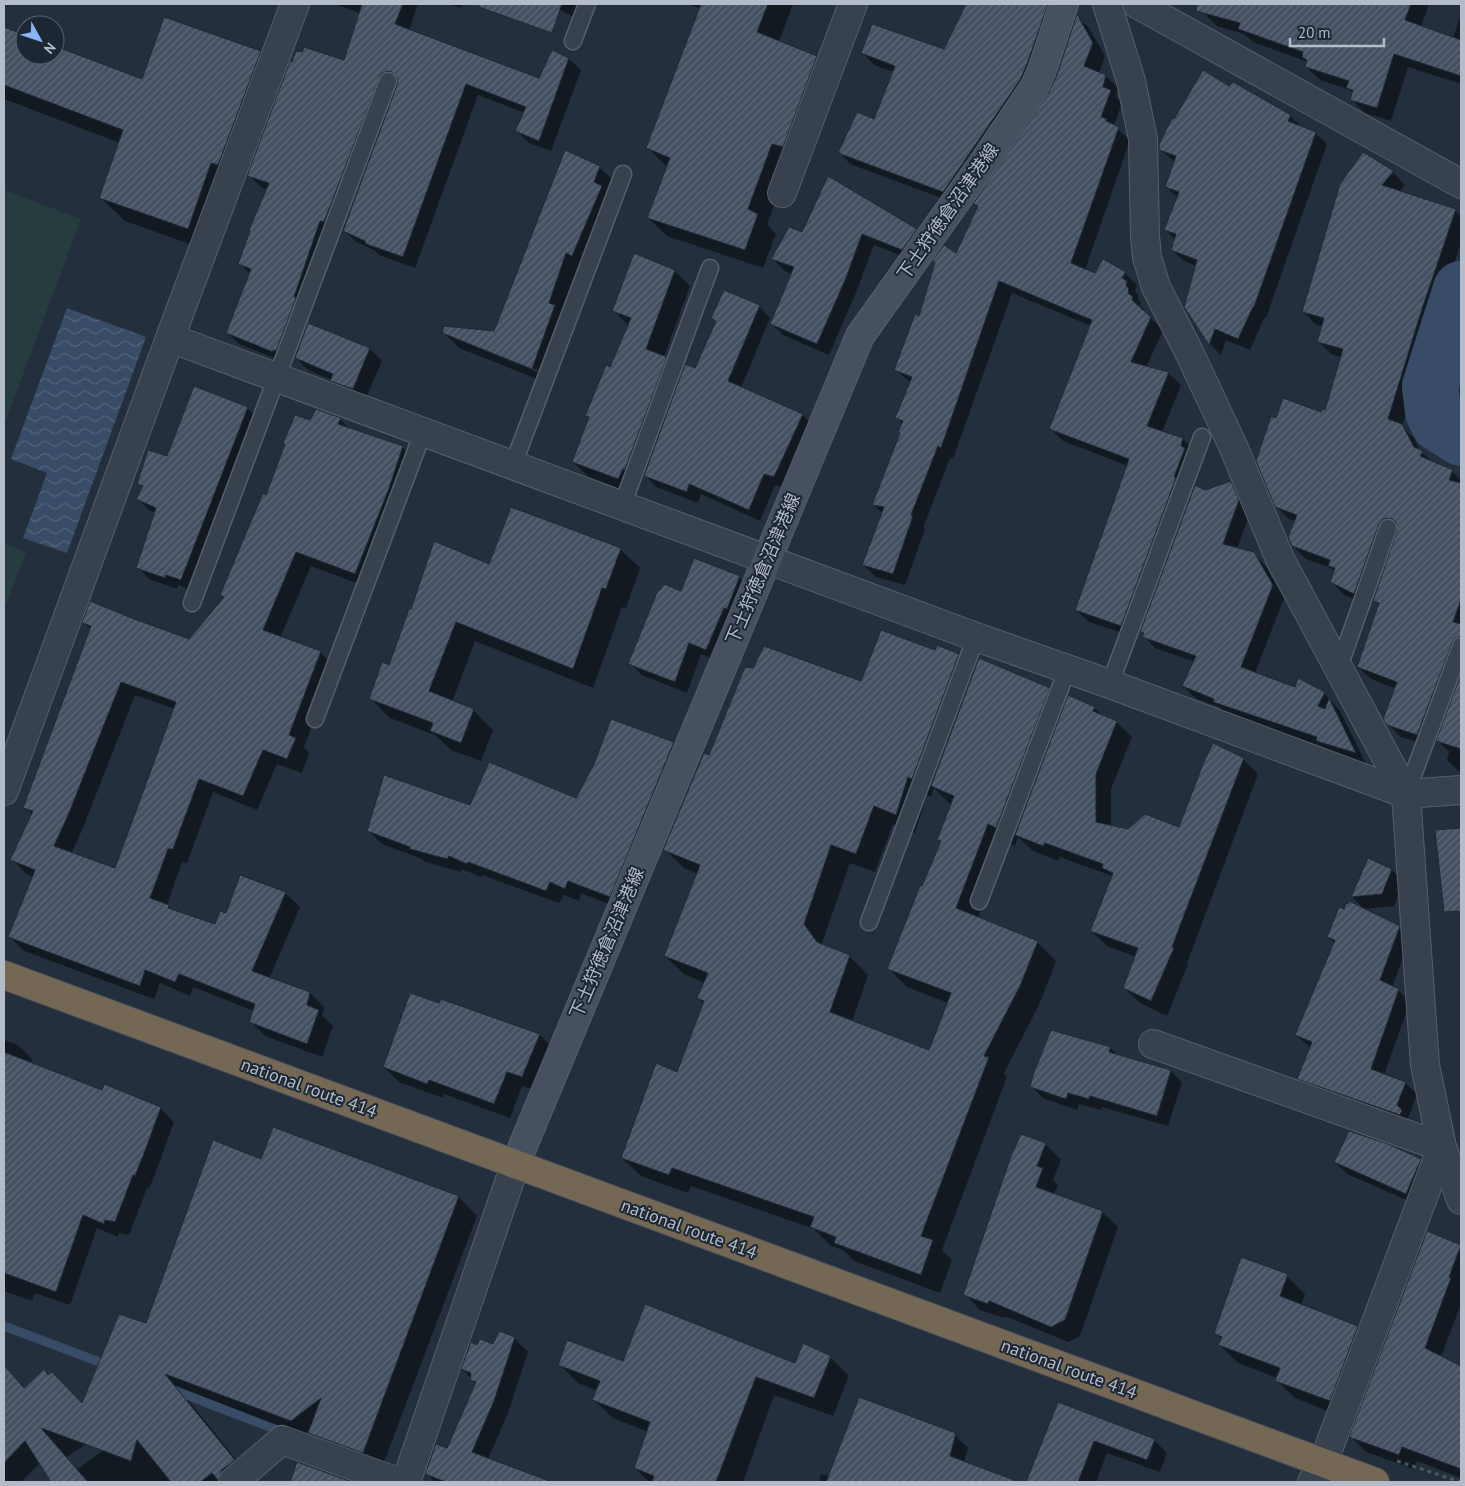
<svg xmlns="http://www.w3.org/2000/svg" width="1465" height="1486" font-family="'PT Sans','Noto Sans JP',sans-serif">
<defs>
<pattern id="water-waves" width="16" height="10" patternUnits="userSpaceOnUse" patternTransform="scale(1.25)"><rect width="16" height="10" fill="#394c67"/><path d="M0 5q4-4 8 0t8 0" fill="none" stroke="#53647b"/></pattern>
<pattern id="building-hatch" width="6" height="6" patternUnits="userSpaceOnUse" patternTransform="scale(1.25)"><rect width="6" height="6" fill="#455162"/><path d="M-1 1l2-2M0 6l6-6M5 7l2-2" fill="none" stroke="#5d6877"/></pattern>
</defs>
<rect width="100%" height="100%" fill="#242f3e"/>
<g fill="#263c3f">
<polygon points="4,190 81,219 4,425"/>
<polygon points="4,544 26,552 4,610"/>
</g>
<polygon fill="url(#water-waves)" points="67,308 146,337 67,553 23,538 47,473 11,459"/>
<g fill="#0007" fill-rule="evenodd">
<polygon points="334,4 418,4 409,30 540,79 569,59 581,70 551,151 529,143 517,131 525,113 478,95 415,268 379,255 374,250 356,242 344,230 400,82 393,85 284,362 239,344 227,332 250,274 240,263 268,190 261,187 247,174 242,188 235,186 212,252 125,221 101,198 120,143 4,99 4,29 25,37 25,55 55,55 55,48 142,80 260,52 286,77 345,62 360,13"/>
<polygon points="449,4 463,4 461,8"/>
<polygon points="549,4 586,4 579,20"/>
<polygon points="688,4 793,4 779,42 816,58 835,76 791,162 767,224 776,234 763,268 667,236 648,218 667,167 648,148 701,9"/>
<polygon points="968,4 981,9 984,4 1065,4 1039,76 955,203 850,164 839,152 875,121 894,72 874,65 863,53 945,51"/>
<polygon points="1204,4 1429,4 1421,27 1453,38 1461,14 1461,84 1408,67 1391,121 1365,113 1352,100 1353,93 1350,90 1320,80 1306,67 1308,62 1253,42 1244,34 1217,26 1204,13 1206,6"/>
<polygon points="1078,17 1089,28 1105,56 1099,73 1106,76 1118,88 1116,97 1122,103 1114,126 1130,140 1085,270 1096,275 1125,273 1137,285 1135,291 1139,295 1138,299 1141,302 1140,306 1145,310 1144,312 1163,330 1146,368 1168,373 1181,385 1162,432 1183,439 1195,451 1134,637 1089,622 1076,610 1128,466 1063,441 1051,429 1091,326 1012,293 953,459 950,458 923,528 925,529 905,585 876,577 863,565 883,514 874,505 901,434 903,424 896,417 911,383 895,369 919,317 936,263 934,261 957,255 979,208 975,204 1049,95 1058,75"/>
<polygon points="1229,88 1290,116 1303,128 1315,133 1327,144 1266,318 1264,318 1250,350 1226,340 1221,355 1210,344 1185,307 1196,266 1184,261 1172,250 1176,240 1165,229 1178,198 1166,187 1175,162 1160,149"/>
<path d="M599,167L615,182L547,383L459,348L443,332H494ZM461,341H467L538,370L537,372Z"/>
<polygon points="1393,172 1405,185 1399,192 1455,210 1461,216 1461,242 1402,426 1414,438 1421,452 1434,463 1452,471 1461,480 1461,662 1430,746 1401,737 1388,724 1396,689 1371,679 1358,667 1380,606 1374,600 1399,530 1394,532 1367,605 1344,595 1332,582 1335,572 1331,568 1306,559 1293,546 1296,521 1289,519 1276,506 1277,420 1322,414 1326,411 1342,357 1331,354 1318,341 1323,326 1316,325 1304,312 1341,184"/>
<polygon points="916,230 928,242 915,261 874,245 857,290 829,355 783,335 771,323 793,274 785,271 773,259 803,233"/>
<polygon points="634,254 675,271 690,286 664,357 683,375 696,370 759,306 770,318 741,388 803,415 814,426 786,488 775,485 760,521 701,494 698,503 656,487 644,474 634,494 589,477 573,462 590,419 587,416 610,368 629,326 613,310"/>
<polygon points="370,349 382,361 365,400 343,392 332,380 308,370 296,358"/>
<polygon points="247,408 259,419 193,591 178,585 177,589 149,579 138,567 156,513 149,510 138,499 143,488 139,484"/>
<path d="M340,419L350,429L402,447L417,461L370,588L311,566L280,638L320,652L334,666L304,747L309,753L302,773L277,764L257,810L213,792L187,863L182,862L167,905L174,912L216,926L227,914L285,893L300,907L269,979L310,993L324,1007L322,1015L333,1026L322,1057L265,1036L251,1022L254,1011L193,987L190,996L160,983L154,999L24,951L10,937L33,877L26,874L12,859L33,815L25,807L91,630L84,622L189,641L225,598L222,595L267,496L311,421ZM135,695L175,709L115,870L71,854L83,828Z"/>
<polygon points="1230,482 1242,494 1250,513 1237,549 1253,553 1265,565 1284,598 1255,673 1295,689 1324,693 1340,711 1366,764 1329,752 1323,747 1226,714 1219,707 1195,698 1183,686 1195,662 1155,648 1144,636 1144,635 1142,632 1205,491"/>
<polygon points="620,549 640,568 626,608 622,607 593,688 475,641 452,702 473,710 493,730 481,761 451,750 435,735 390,718 371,699 389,667 490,565"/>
<polygon points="739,577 751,589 718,661 701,654 687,693 642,675 630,663 681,593"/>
<path d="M936,652L958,655L975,672L1049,689L1066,706L1094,708L1103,716L1116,722L1132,737L1111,789V826L1128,830L1179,829L1243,759L1258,774L1187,963L1188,964L1167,1016L1140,1003L1124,988L1136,957L1107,946L1091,931L1112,876L1060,857L1058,861L1032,850L1018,837L1015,846L1007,842L978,918L1037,942L1056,961L1039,1005L1004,1073L1007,1077L942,1250L952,1260L940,1293L854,1261L843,1250L831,1246L814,1229L691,1186L688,1193L641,1176L622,1158L678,1073L704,1004L698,998L705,983L684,974L665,956L698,874L684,868L665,849L710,756L862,683ZM934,788L952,806L939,840L942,843L888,968L907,987L948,1003L929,1052L852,1022L868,975L849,956L824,946L822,943L850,863L875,872L893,824L915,833L927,795L931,797Z"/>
<polygon points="1461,678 1461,773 1447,760 1449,752 1438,741"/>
<polygon points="673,743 687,756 623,910 581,893 579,901 564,895 559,903 482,875 481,877 462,869 461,872 425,862 422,859 382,844 368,830 471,806 577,800"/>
<polygon points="1461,829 1461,898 1455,899 1437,831"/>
<polygon points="1369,860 1392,870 1404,882 1394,906 1364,909 1352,897"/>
<polygon points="1399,927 1410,939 1392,987 1398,990 1410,1002 1384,1075 1405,1083 1417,1094 1408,1118 1413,1122 1310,1090 1298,1078 1311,1048 1296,1035 1335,943 1328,937"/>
<polygon points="441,1000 540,1035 555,1050 537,1091 522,1086 510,1118 444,1094 443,1098 399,1082 384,1067"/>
<polygon points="4,1040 18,1045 32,1059 31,1064 103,1091 160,1108 174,1122 158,1166 149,1189 147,1188 129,1235 119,1233 118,1237 97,1228 70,1305 35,1293 32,1301 4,1291 4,1203 8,1191 4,1186"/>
<polygon points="1110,1048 1118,1056 1171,1071 1182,1082 1168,1126 1102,1107 1101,1110 1079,1104 1077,1110 1043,1098 1031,1086"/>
<polygon points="274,1129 459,1197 477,1216 381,1470 328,1451 313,1436 310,1439 180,1390 252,1479 248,1482 59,1482 129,1432 122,1422 50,1467 43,1460 21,1482 4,1482 4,1365 25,1389 83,1405 147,1325 262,1160"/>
<polygon points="1045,1144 1061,1160 1053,1180 1058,1185 1054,1194 1102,1212 1118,1227 1080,1336 1068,1342 1005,1316 1004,1318 980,1310 965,1294"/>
<polygon points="1420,1160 1432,1172 1418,1205 1347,1174 1335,1162"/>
<polygon points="1460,1246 1461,1304 1441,1357 1461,1367 1461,1478 1417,1461 1414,1469 1366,1452 1351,1437"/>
<polygon points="1287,1276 1305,1294 1301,1305 1357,1327 1375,1345 1348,1419 1295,1398 1276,1380 1277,1378 1238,1363 1220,1345 1222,1340 1216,1333"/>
<polygon points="514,1338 528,1352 508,1413 488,1459 551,1482 435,1482 427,1474 447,1450 476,1385 463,1369 477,1347 494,1346"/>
<polygon points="830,1357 849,1376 833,1416 774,1395 743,1482 649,1482 635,1468 648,1432 613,1418 594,1400 598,1391 578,1383 559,1364 624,1362 796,1364"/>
<polygon points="1059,1404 1154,1440 1167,1453 1160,1472 1107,1453 1096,1482 1028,1482"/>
<polygon points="955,1435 968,1448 964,1462 1016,1482 819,1482 821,1474 829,1476"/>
<polygon points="298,1464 349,1482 291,1482"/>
</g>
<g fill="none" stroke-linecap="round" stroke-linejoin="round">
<g stroke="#394c67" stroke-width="9">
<polyline points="4,1326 110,1366"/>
<polyline points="171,1389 285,1433"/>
</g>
<polyline stroke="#394c67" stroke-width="56" points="1461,289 1430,386 1433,412 1439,424 1461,438"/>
</g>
<g fill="url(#building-hatch)" stroke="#1f2835" fill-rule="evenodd">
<polygon points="362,4 403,4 395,24 539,78 552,50 569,58 539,141 515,131 526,107 466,84 403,257 366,244 365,241 343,231 397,85 398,79 392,72 387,71 381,74 324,222 320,221 294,297 296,298 276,351 273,350 273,352 226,333 251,269 238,264 250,231 249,230 269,183 247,176 290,61 292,62 296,51 302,52 304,47 344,60"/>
<polygon points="479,4 562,4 552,33 479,7"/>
<polygon points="701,4 768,4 757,32 817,56 783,147 772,144 748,209 758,214 745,250 647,218 670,158 646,148"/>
<polygon points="966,4 1048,4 1027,64 1020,80 943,192 838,153 857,112 874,119 895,66 861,53 872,24 944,49"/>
<polygon points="1197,4 1411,4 1405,20 1461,40 1461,76 1394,54 1377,108 1350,100 1353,90 1346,88 1349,81 1305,67 1307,60 1302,57 1303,52 1238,29 1240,23 1196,11"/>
<polygon points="1077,14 1093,43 1084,66 1106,75 1103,87 1111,90 1101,117 1107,119 1106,121 1119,127 1071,263 1095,273 1103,259 1126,272 1122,278 1127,281 1126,286 1129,288 1128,293 1133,297 1132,300 1151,317 1131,362 1169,372 1147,426 1183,438 1181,446 1185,448 1174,477 1176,478 1121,626 1075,610 1129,459 1049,429 1092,320 999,281 941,448 938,446 911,515 913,516 893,574 862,565 884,507 872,505 900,433 898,432 903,421 895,418 912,377 894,370 915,314 919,316 935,262 932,261 944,245 956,253 978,206 973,204 1048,94 1057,75"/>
<polygon points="164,17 261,51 218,165 211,163 188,229 99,198 123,130 4,85 4,27 25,35 25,55 55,55 55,46 142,79"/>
<polygon points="1203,70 1229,86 1233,82 1291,115 1288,121 1316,132 1254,307 1253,307 1238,339 1215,329 1209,345 1184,307 1197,260 1171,250 1176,234 1164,230 1179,192 1165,187 1176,156 1159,150 1159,145 1172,118 1174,119"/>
<polygon points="565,150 600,166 594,182 602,186 572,256 566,253 549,303 555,305 532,369 442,333 444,326 494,331"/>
<polygon points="1363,152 1394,171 1382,185 1456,209 1421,312 1388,419 1402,424 1414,447 1423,451 1420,456 1453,470 1449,480 1461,483 1461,599 1453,622 1461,624 1461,636 1455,638 1452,643 1417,735 1387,725 1383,719 1397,682 1357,667 1379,603 1373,601 1397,531 1396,522 1392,519 1387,518 1382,520 1379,524 1354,594 1330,582 1335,568 1328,566 1330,560 1292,546 1288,537 1297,515 1275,507 1256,461 1271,416 1276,418 1283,398 1321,412 1322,409 1325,410 1343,349 1317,342 1324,318 1302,312 1340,184"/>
<polygon points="828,176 917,229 902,250 862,234 846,278 817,344 770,324 794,267 771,259 789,227 802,232"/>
<polygon points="634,253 675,270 646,349 667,357 625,469 623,469 618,479 572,462 589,417 585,416 606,365 610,367 631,318 612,311"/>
<polygon points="724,290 760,305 728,381 803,414 774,477 764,474 749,510 689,484 687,492 644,476 685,364 695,368 716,321 711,318"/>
<polygon points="308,323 370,348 353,389 330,381 333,374 295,358"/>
<polygon points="194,386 248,407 181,580 166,575 165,578 136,568 156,508 136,499 143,486 137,484 148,450 167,456"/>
<path d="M316,409L341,418L338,424L403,446L388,491L355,574L296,552L263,630L321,651L289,735L296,738L287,759L263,750L243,796L199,779L173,849H168L150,898L169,905L168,908L215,924L220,911L226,913L240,875L286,892L252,971L310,992L307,1005L319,1010L307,1044L249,1022L255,1004L179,974L175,982L145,970L140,986L8,937L35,870L10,860L33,811L23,808L91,626L82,623L90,601L129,617L189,639L224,597L220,595L263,493L266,495L285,444L283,443L295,415L310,420ZM121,682L176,702L115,868L54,846L69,813Z"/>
<polygon points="1231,481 1239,500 1223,544 1254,552 1273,585 1241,667 1295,687 1298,678 1325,692 1318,706 1325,709 1329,698 1356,753 1316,741 1317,737 1213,702 1214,699 1182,686 1196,656 1142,637 1144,633 1140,632 1195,485 1205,490"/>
<polygon points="511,507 621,548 606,589 602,588 573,669 456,622 429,691 474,709 461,743 430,731 433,723 369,699 382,662 389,665 409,609 411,609 434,541 489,564"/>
<polygon points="694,558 740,576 727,609 724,608 706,650 689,643 675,682 628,664 658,590 660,590 664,584 681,591"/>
<polygon points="881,630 935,650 937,645 959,654 912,779 908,777 896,815 874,806 856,854 831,845 804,924 817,942 850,955 830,1012 929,1050 951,993 887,969 920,886 922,886 941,841 937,840 954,796 931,786 979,658 1050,688 996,828 988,824 956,908 1038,941 1020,986 984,1056 989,1057 921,1236 933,1240 921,1275 834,1243 836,1237 810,1227 814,1217 672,1168 669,1175 621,1158 656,1063 677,1072 704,1001 697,998 708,973 664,956 700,865 663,850 704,753 709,755 745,667 753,668 764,646 861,681"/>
<polygon points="1461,674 1461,749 1436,741"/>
<polygon points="1068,695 1095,707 1093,711 1117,721 1096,774 1096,822 1128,829 1145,814 1179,827 1203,764 1213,743 1244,758 1172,947 1174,948 1151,1001 1123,988 1138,948 1090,931 1113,873 1102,868 1103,864 1045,843 1043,846 1015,835"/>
<polygon points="611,719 674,742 610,897 568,881 565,889 550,882 546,891 468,862 467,864 449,856 447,859 410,849 410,847 367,831 384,775 470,805 489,762 576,798 594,764"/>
<polygon points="1461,828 1461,911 1444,912 1435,830"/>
<polygon points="1368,858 1392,869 1382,894 1351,897"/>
<polygon points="1349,901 1400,926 1380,980 1399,989 1371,1069 1406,1082 1397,1105 1402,1110 1400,1115 1297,1079 1312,1042 1295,1035 1335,940 1327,937 1339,907 1344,909 1346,903 1348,904"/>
<polygon points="410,993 439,1003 441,999 540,1034 522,1077 507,1072 494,1104 429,1080 427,1084 383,1067"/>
<polygon points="1051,1030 1111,1047 1109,1052 1171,1070 1157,1116 1090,1096 1089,1099 1068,1093 1066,1099 1030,1087 1033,1075"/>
<polygon points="4,1052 102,1090 104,1084 161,1107 145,1151 135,1176 133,1175 115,1222 105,1220 104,1224 83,1215 56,1292 4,1273"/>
<polygon points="273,1127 459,1196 363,1453 308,1433 321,1398 291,1421 165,1374 235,1460 222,1470 218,1480 212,1473 200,1482 171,1482 137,1440 131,1461 41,1428 88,1482 51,1482 25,1441 4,1463 4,1365 24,1388 44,1369 48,1375 52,1372 82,1403 119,1314 146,1323 213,1140 261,1159"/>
<polygon points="1349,1131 1388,1144 1421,1159 1406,1194 1334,1162"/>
<polygon points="1021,1134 1046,1143 1037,1166 1043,1168 1036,1187 1103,1211 1065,1320 1051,1327 989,1301 988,1304 963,1295 1011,1156"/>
<polygon points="1427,1231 1461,1245 1449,1277 1451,1278 1425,1348 1461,1366 1461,1469 1402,1447 1399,1455 1349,1437"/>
<polygon points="1241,1257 1288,1274 1280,1296 1358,1326 1330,1401 1275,1381 1280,1368 1218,1345 1222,1337 1214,1333"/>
<polygon points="645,1304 795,1363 803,1343 831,1356 814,1398 756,1377 716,1482 652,1482 654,1476 634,1468 650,1422 592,1400 600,1381 558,1365 567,1340 623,1361"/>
<polygon points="499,1331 515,1337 494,1401 472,1452 547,1480 546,1482 446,1482 425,1474 436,1444 447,1448 476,1382 470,1380 471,1373 461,1369 471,1342 477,1345 480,1339 493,1344"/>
<polygon points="859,1397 956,1433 950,1456 1014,1480 1013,1482 826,1482"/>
<polygon points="1058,1402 1155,1439 1147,1460 1094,1441 1078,1482 1026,1482"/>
<polygon points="297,1462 352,1482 290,1482"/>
</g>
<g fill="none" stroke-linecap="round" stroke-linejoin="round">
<g stroke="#565f6c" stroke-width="19">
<g id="lane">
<polyline points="573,41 587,4"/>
<polyline points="513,465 623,174"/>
<polyline points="622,506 710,268"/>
<polyline points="192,603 388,81"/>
<polyline points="1339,667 1388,528"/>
<polyline points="1110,684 1202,437"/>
<polyline points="315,719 423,432"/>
<polyline points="1406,794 1461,646"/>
<polyline points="979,901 1067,670"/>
<polyline points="869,922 976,637"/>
</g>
</g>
<g stroke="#565f6c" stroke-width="30">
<g id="street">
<polyline points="1107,4 1131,81 1143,139 1145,236 1147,257 1156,287 1190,354 1233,446 1280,559 1406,794 1425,1065 1442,1147 1461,1200"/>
<polyline points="1137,4 1461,184"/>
<polyline points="782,193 853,4"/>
<polyline points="170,338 976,637 1110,684 1406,794 1461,790"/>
<polyline points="4,791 170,338 295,4"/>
<polyline points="1153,1044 1442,1147 1323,1463 1312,1482"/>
<polyline points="233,1482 282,1440 398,1482"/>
<polyline points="406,1482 515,1165"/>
</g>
</g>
<g stroke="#565f6c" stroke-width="30">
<polyline id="secondary" points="515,1165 860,336 981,166 1034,88 1042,70 1064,4"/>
</g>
<g stroke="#434c59" stroke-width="30">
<polyline id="highway" points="4,975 1375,1482"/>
</g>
<polyline stroke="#44595c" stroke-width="3" stroke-dasharray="4 4" stroke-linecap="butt" points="1397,1461 1461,1482"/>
<use href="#lane" stroke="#38414e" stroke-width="16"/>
<use href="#street" stroke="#38414e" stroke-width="28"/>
<use href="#secondary" stroke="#465061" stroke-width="28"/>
<use href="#highway" stroke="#746855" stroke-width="28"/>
</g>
<g text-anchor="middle" stroke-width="4" stroke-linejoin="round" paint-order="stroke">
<g font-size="18" fill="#b4bcc9" stroke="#1d2633">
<text transform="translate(948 212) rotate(-55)" y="6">下土狩徳倉沼津港線</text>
<text transform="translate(763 569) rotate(-67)" y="6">下土狩徳倉沼津港線</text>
<text transform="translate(607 943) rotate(-67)" y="6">下土狩徳倉沼津港線</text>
<text transform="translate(309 1088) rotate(20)" y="6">national route 414</text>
<text transform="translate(689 1229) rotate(20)" y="6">national route 414</text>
<text transform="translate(1069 1369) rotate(20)" y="6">national route 414</text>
</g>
</g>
<rect width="1465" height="1486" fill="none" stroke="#b4bcc9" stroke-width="10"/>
<g transform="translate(40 40) rotate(130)"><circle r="24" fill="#1d2633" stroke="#59626f"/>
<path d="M0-4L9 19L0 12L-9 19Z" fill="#8ab4f8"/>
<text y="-8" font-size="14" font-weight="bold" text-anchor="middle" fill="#b4bcc9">N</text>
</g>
<path d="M1290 38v8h94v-8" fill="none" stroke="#b4bcc9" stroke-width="2.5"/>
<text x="1298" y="38" font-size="15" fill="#b4bcc9" stroke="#1d2633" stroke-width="4" paint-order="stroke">20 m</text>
</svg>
